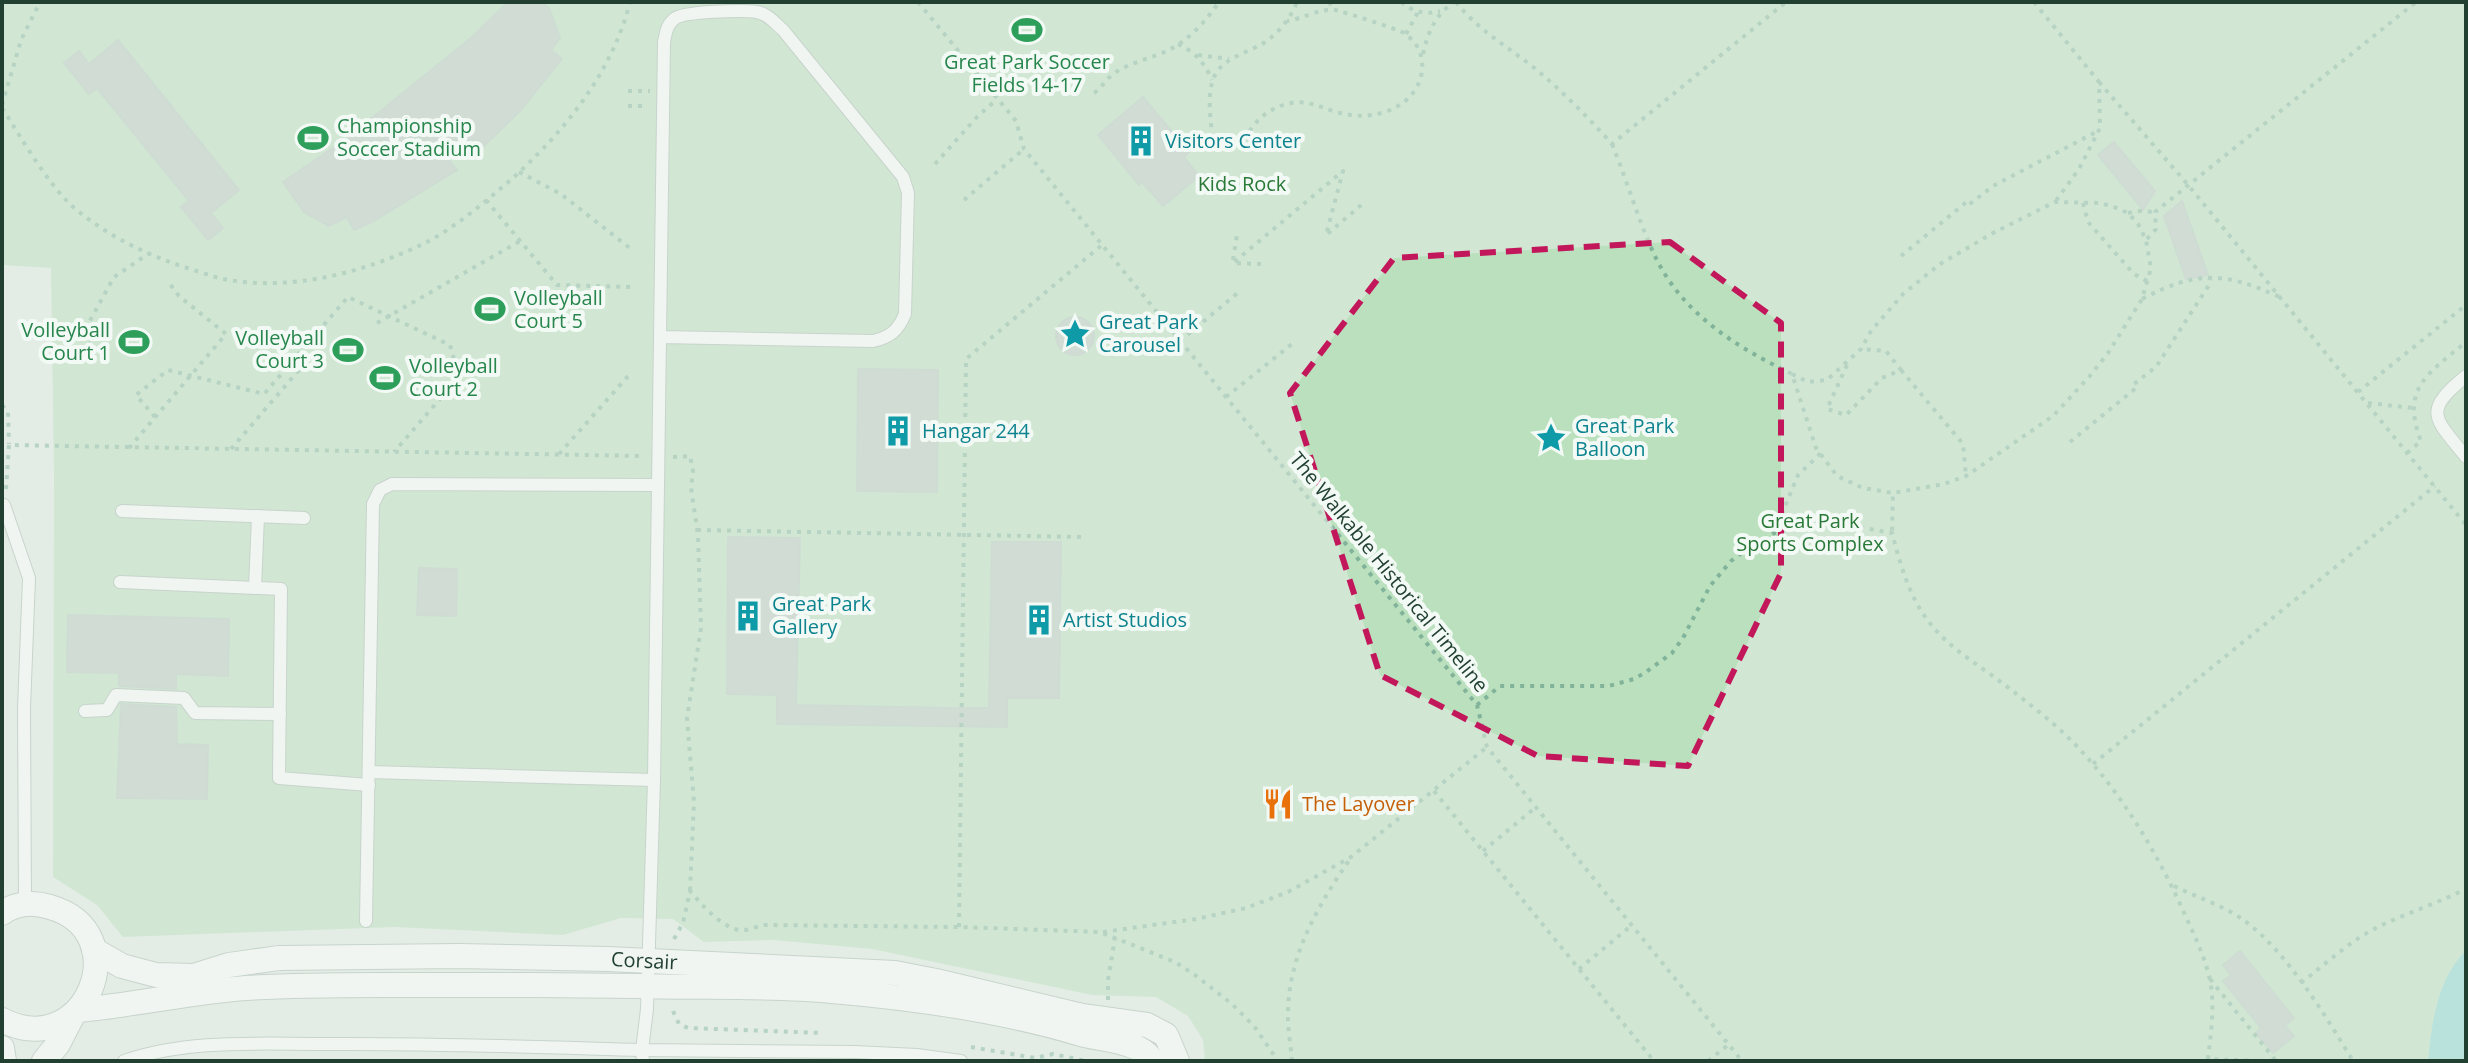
<svg xmlns="http://www.w3.org/2000/svg" width="2468" height="1063" font-family="'Open Sans',sans-serif">
<rect width="100%" height="100%" fill="#e3ede6"/>
<polygon fill="#bae0bd" points="2,2 2466,2 2466,1061 1205,1061 1203,1040 1188,1016 1156,997 1092,995 872,949 773,940 704,942 673,919 621,918 563,935 395,927 123,937 97,905 53,877 54,476 51,268 2,265"/>
<path fill="#88d5d2" d="M2466,950V1061H2428C2432,1021 2437,980 2466,950Z"/>
<g fill="#b8c8bf" stroke="#b5c7bc" stroke-width="2">
<polygon points="508,2 542,2 549,8 560,38 551,50 562,59 520,111 482,148 472,139 448,159 457,170 372,222 354,230 347,217 329,226 304,212 283,182 346,139 472,37"/>
<polygon points="118,40 239,190 211,213 223,228 208,240 181,207 189,201 97,88 89,94 64,63 79,51 89,64"/>
<polygon points="1143,97 1189,152 1184,157 1199,176 1163,206 1142,182 1139,185 1098,135"/>
<polygon points="2114,142 2155,191 2143,210 2098,155"/>
<polygon points="2182,201 2208,275 2186,279 2164,216"/>
<circle cx="1075" cy="336" r="19"/>
<polygon points="858,369 938,370 937,492 857,491"/>
<polygon points="728,537 800,538 796,705 952,708 989,708 992,542 1061,542 1059,698 1007,698 1007,727 777,724 777,695 727,694"/>
<polygon points="419,568 457,569 456,616 417,615"/>
<polygon points="68,615 229,619 228,676 176,674 176,689 119,686 119,673 67,672"/>
<polygon points="121,704 176,707 177,744 208,745 207,799 117,798"/>
<polygon points="2240,951 2294,1018 2285,1025 2294,1036 2273,1053 2256,1033 2261,1028 2223,981 2231,975 2223,965"/>
</g>
<g fill="none" stroke-linecap="round" stroke-linejoin="round">
<g stroke="#a5b6ac" stroke-width="14">
<g id="service">
<path d="M661,337L873,341C890,337 898,331 905,314L908,193L903,177L783,30C775,23 768,14 757,12C743,10 683,11 674,19C666,26 666,33 664,42L654,780L647,1009L642,1050L855,1052L917,1055L961,1061"/>
<path d="M2466,376C2422,412 2434,417 2466,457"/>
<polyline points="4,505 29,578 24,708 25,904"/>
<polyline points="122,511 304,518"/>
<polyline points="120,582 281,589 279,778 369,785"/>
<polyline points="255,588 258,516"/>
<polyline points="85,711 107,710 116,695 184,698 195,713 280,714"/>
<polyline points="369,772 654,780"/>
<polyline points="366,921 373,504 380,490 392,484 658,485"/>
<path d="M124,1061C187,1039 258,1044 324,1044C430,1043 536,1047 642,1050L643,1061"/>
</g>
</g>
<g stroke="#a5b6ac" stroke-width="26">
<g id="tertiary">
<path d="M2,913C16,903 34,902 50,907C138,932 86,1063 2,1020"/>
<path id="s1" d="M94,950L122,966L156,975L194,976L229,965L279,958L458,956L608,959L895,973L936,981L1082,1016L1147,1025L1166,1035L1177,1061"/>
<path d="M78,1010C135,1005 190,992 246,988C306,984 367,985 427,985C498,985 568,985 639,986C703,988 768,985 832,991C915,998 1001,1010 1081,1034C1102,1040 1142,1041 1152,1061"/>
<polyline points="2,1048 4,1061"/>
<polyline points="44,1061 58,1044 73,1015"/>
</g>
</g>
<g stroke="#81b39a" stroke-width="4" stroke-dasharray="4 6" stroke-linecap="butt">
<polyline points="918,2 1016,121 1024,149 1477,705 1487,747 1742,1061"/>
<polyline points="1329,2 1334,10"/>
<path d="M1401,2C1414,12 1424,15 1440,11"/>
<path d="M1456,2C1478,30 1505,45 1532,66C1561,90 1587,116 1612,144L1786,2"/>
<polyline points="2034,2 2099,82 2100,128 2079,169 2055,202"/>
<polyline points="806,3 807,2"/>
<polyline points="1406,34 1418,12"/>
<path d="M1178,44C1196,53 1204,62 1212,80"/>
<path d="M1423,54C1428,32 1435,15 1454,2"/>
<polyline points="1198,55 1229,59"/>
<polyline points="2099,82 2189,186 2466,525"/>
<polyline points="628,91 650,91"/>
<path d="M1094,93C1103,87 1106,78 1116,72C1132,62 1152,58 1169,50C1190,39 1206,21 1219,2"/>
<polyline points="2,105 21,40 40,2"/>
<polyline points="628,106 646,106"/>
<path d="M2,108C21,137 47,183 72,206C109,238 153,258 200,272C210,275 219,279 229,280C293,291 365,272 423,244C453,229 480,206 506,184C561,136 612,74 630,2"/>
<path d="M1212,137C1211,117 1206,93 1215,75C1224,58 1246,53 1262,44C1278,34 1290,19 1297,2"/>
<path d="M1245,140C1253,121 1270,107 1291,103C1311,99 1326,111 1345,114C1376,121 1417,107 1422,71C1423,60 1421,51 1414,42C1413,41 1407,35 1406,34C1398,29 1344,12 1335,10C1320,8 1302,19 1287,21"/>
<path d="M1612,144C1627,181 1638,219 1654,254C1681,313 1736,347 1792,374L1816,448L1837,476L1863,488L1893,493L1892,533"/>
<polyline points="935,164 977,117 997,99"/>
<polyline points="519,172 561,194 631,249"/>
<polyline points="486,200 557,285 631,287"/>
<polyline points="964,200 1024,149"/>
<polyline points="2083,203 2088,222 2134,274 2147,281"/>
<polyline points="2128,213 2137,211 2155,212"/>
<polyline points="2147,239 2156,229 2155,212 2416,2"/>
<polyline points="1901,256 1969,200 1971,203 1993,186 2098,131"/>
<polyline points="1233,260 1237,235"/>
<polyline points="1261,264 1233,263 1343,171 1326,235 1366,201"/>
<path d="M2142,299C2198,270 2223,272 2280,297"/>
<polyline points="377,323 520,241"/>
<polyline points="1180,341 1240,291"/>
<polyline points="91,345 82,335 114,277 148,254"/>
<polyline points="1847,365 1827,409 1846,415 1882,378 1901,370 1886,351 1862,349"/>
<polyline points="1901,370 1963,444 1966,476"/>
<polyline points="1792,374 1808,382 1827,380 1861,349 1871,331 1903,294 1940,264 1993,233 2055,202 2100,203 2114,207 2128,213 2138,224 2146,240 2151,268 2142,299 2108,353 2089,377 2053,416 1966,476 1944,484 1893,493"/>
<polyline points="2358,392 2466,305"/>
<polyline points="1226,397 1292,344"/>
<polyline points="2368,403 2413,408"/>
<polyline points="2,405 8,412 9,444"/>
<polyline points="155,417 136,395 168,370 264,394 348,297 450,345 459,377 394,452"/>
<polyline points="2070,442 2136,388 2134,384 2156,367 2209,285 2210,277"/>
<polyline points="129,448 226,334 179,296 167,280"/>
<polyline points="231,449 305,363 296,356"/>
<path d="M2407,453L2421,441C2400,388 2429,373 2466,342"/>
<polyline points="559,454 629,375"/>
<polyline points="673,457 690,456 693,471 691,488 698,535 701,628 687,718 694,802 690,891"/>
<polyline points="6,489 9,445 644,456"/>
<polyline points="697,530 1084,537"/>
<polyline points="1774,533 1798,475 1821,453"/>
<path d="M1477,705L1500,686H1609L1634,679L1646,672L1672,653L1683,638L1710,586L1731,561L1747,549L1774,533L1825,521L1892,533C1900,563 1908,593 1926,618C1943,642 1966,657 1990,674C2013,691 2035,708 2057,727C2111,776 2151,841 2181,906C2192,931 2204,953 2210,980C2215,1007 2211,1033 2208,1059L2259,1061"/>
<polyline points="2093,764 2435,486"/>
<polyline points="1434,791 1654,1061"/>
<polyline points="1483,851 1536,807"/>
<path d="M2174,886C2196,897 2222,905 2242,919C2286,950 2325,1015 2353,1061"/>
<polyline points="959,927 966,359 1102,245"/>
<polyline points="1103,932 1196,919 1246,908 1288,892 1351,857 1487,747"/>
<path d="M674,939L683,923L690,891C701,904 725,932 744,930C750,930 757,926 764,925L959,927L1100,932L1175,962L1195,975L1232,1004L1254,1026L1278,1061"/>
<polyline points="1579,969 1632,925"/>
<polyline points="2210,979 2276,1061"/>
<path d="M2301,983C2328,962 2353,938 2384,924C2411,912 2439,902 2466,889"/>
<polyline points="1108,1000 1108,980 1115,938"/>
<polyline points="673,1011 679,1024 688,1028 823,1033"/>
<polyline points="971,1047 1035,1058 1053,1054 1086,1061"/>
<path d="M1292,1061C1291,1047 1288,1032 1288,1018C1287,958 1317,907 1350,859"/>
<polyline points="1708,1061 1728,1045"/>
<polyline points="2192,1061 2208,1061"/>
</g>
<use href="#service" stroke="#fff" stroke-width="12"/>
<use href="#tertiary" stroke="#fff" stroke-width="24"/>
</g>
<path d="M0 0H2468V1063H0ZM1670,242L1781,323V573L1688,766L1538,756L1380,675L1290,393L1394,258Z" fill="#e3ede6" fill-opacity=".55" fill-rule="evenodd"/>
<path fill="none" stroke="#c2185b" stroke-width="6" stroke-dasharray="16 10" stroke-linejoin="round" d="M1670,242L1781,323V573L1688,766L1538,756L1380,675L1290,393L1394,258Z"/>
<defs>
<g id="stadium-bare" transform="scale(2.4)"><path d="M0-5a6.5 5 0 1 0 0 10a6.5 5 0 1 0 0-10ZM-3.5-1.8h7v3.6h-7Z" fill="#2e9e5b" stroke="#f3faf5" stroke-width="2.5" paint-order="stroke"/></g>
<g id="building-bare" transform="scale(2.4)"><path d="M-4-6H4V6H1V3H-1V6H-4ZM-2.5-4.3h1.7v1.8h-1.7ZM.8-4.3h1.7v1.8H.8ZM-2.5-1h1.7V.8h-1.7ZM.8-1h1.7V.8H.8Z" fill="#0f9aa8" stroke="#f3faf5" stroke-width="2.5" paint-order="stroke"/></g>
<g id="sight-bare" transform="scale(2.4)"><path d="M0-6L1.8-2.2L6-1.7L2.9 1.2L3.7 5.4L0 3.3L-3.7 5.4L-2.9 1.2L-6-1.7L-1.8-2.2Z" fill="#0f9aa8" stroke="#f3faf5" stroke-width="2.5" paint-order="stroke"/></g>
<g id="restaurant-bare" transform="scale(2.4)"><path d="M-5-6h1v4h1v-4h1v4h1v-4h1v5L-1.5 .5V6h-2V.5L-5-1ZM5-6V6H3V1.5H1.5Q1.5-4 5-6Z" fill="#e8710a" stroke="#f3faf5" stroke-width="2.5" paint-order="stroke"/></g>
</defs>
<g fill-rule="evenodd">
<use href="#stadium-bare" x="1027" y="30"/>
<use href="#stadium-bare" x="313" y="138"/>
<use href="#building-bare" x="1141" y="141"/>
<use href="#stadium-bare" x="490" y="309"/>
<use href="#sight-bare" x="1075" y="334"/>
<use href="#stadium-bare" x="134" y="342"/>
<use href="#stadium-bare" x="348" y="350"/>
<use href="#stadium-bare" x="385" y="378"/>
<use href="#building-bare" x="898" y="431"/>
<use href="#sight-bare" x="1551" y="438"/>
<use href="#building-bare" x="748" y="616"/>
<use href="#building-bare" x="1039" y="620"/>
<use href="#restaurant-bare" x="1278" y="804"/>
</g>
<g text-anchor="middle" stroke-width="8" stroke-linejoin="round" paint-order="stroke">
<g font-size="20" fill="#27864d" stroke="#f3faf5" text-anchor="start">
<text x="1027" y="69" text-anchor="middle">Great Park Soccer<tspan x="1027" dy="23">Fields 14-17</tspan></text>
<text x="337" y="133">Championship<tspan x="337" dy="23">Soccer Stadium</tspan></text>
<text x="514" y="305">Volleyball<tspan x="514" dy="23">Court 5</tspan></text>
<text x="110" y="337" text-anchor="end">Volleyball<tspan x="110" dy="23">Court 1</tspan></text>
<text x="324" y="345" text-anchor="end">Volleyball<tspan x="324" dy="23">Court 3</tspan></text>
<text x="409" y="373">Volleyball<tspan x="409" dy="23">Court 2</tspan></text>
</g>
<g font-size="20" fill="#0d838f" stroke="#f3faf5" text-anchor="start">
<text x="1165" y="148">Visitors Center</text>
<text x="1099" y="329">Great Park<tspan x="1099" dy="23">Carousel</tspan></text>
<text x="1575" y="433">Great Park<tspan x="1575" dy="23">Balloon</tspan></text>
<text x="922" y="438">Hangar 244</text>
<text x="772" y="611">Great Park<tspan x="772" dy="23">Gallery</tspan></text>
<text x="1063" y="627">Artist Studios</text>
</g>
<g font-size="20" fill="#297938" stroke="#f3faf5">
<text x="1242" y="191">Kids Rock</text>
<text x="1810" y="528">Great Park<tspan x="1810" dy="23">Sports Complex</tspan></text>
</g>
<g font-size="20" fill="#214032" stroke="#f3faf5">
<text transform="translate(1389 572) rotate(51)" y="7">The Walkable Historical Timeline</text>
<text dy="7" stroke="none"><textPath href="#s1" startOffset="558">Corsair</textPath></text>
</g>
<g font-size="20" fill="#c56008" stroke="#f3faf5" text-anchor="start">
<text x="1302" y="811">The Layover</text>
</g>
</g>
<rect width="2468" height="1063" fill="none" stroke="#214032" stroke-width="8"/>
</svg>
